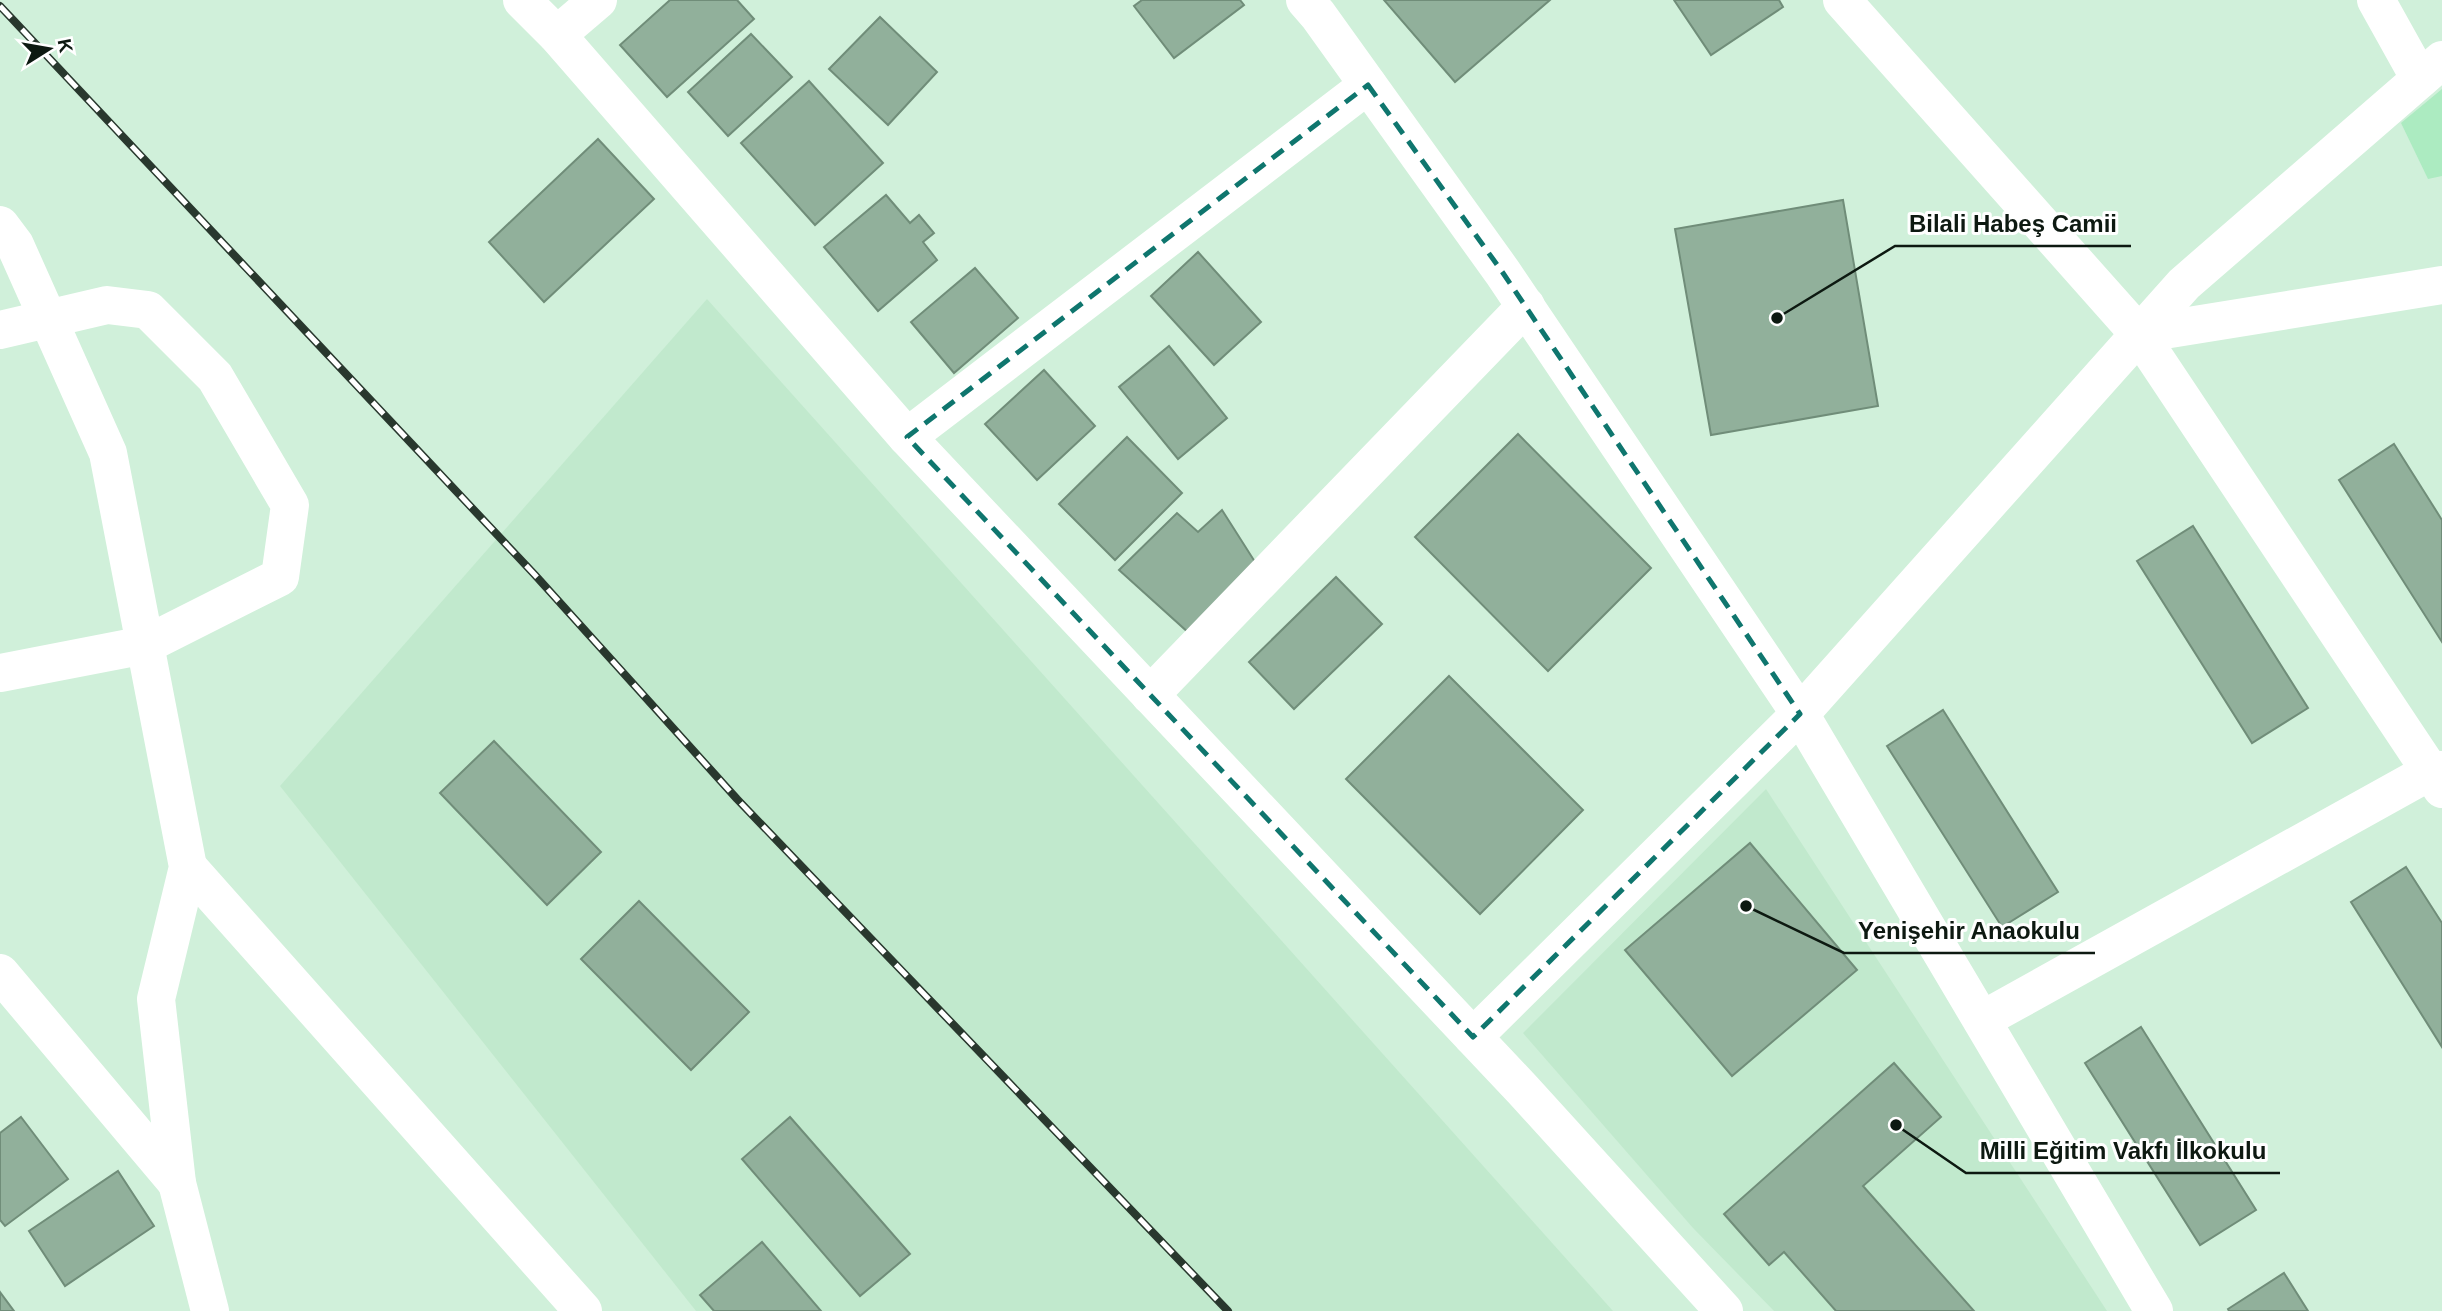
<svg xmlns="http://www.w3.org/2000/svg" width="2442" height="1311" font-family="Arial,sans-serif">
<rect width="100%" height="100%" fill="#d0f0da"/>
<g fill="#c1e9cd">
<polygon points="707,299 1613,1311 696,1311 280,786"/>
<polygon points="1766,789 2107,1311 1774,1311 1693,1228 1523,1033"/>
</g>
<polygon fill="#acebc1" points="2442,89 2442,176 2428,179 2401,123"/>
<g fill="#91b09b" stroke="#708d79" stroke-width="2">
<polygon points="670,0 737,0 754,19 667,97 620,45"/>
<polygon points="1142,0 1240,0 1244,5 1174,58 1134,6"/>
<polygon points="1384,0 1550,0 1455,82"/>
<polygon points="1674,0 1779,0 1783,7 1711,55"/>
<polygon points="880,17 937,72 888,125 829,69"/>
<polygon points="751,34 792,77 728,136 688,92"/>
<polygon points="809,81 883,163 815,225 741,143"/>
<polygon points="598,139 654,199 544,302 489,242"/>
<polygon points="886,195 910,223 919,215 934,233 923,242 937,260 878,311 824,247"/>
<polygon points="1843,200 1878,406 1711,435 1675,229"/>
<polygon points="1198,252 1261,322 1214,365 1151,296"/>
<polygon points="975,268 1018,318 954,373 911,322"/>
<polygon points="1169,346 1227,418 1178,459 1119,387"/>
<polygon points="1044,370 1095,426 1037,480 985,424"/>
<polygon points="1518,434 1651,568 1548,671 1415,537"/>
<polygon points="1127,437 1182,493 1115,560 1059,504"/>
<polygon points="2394,444 2442,520 2442,642 2339,480"/>
<polygon points="1222,510 1257,565 1190,634 1119,570 1177,513 1198,532"/>
<polygon points="2193,526 2308,708 2252,743 2137,561"/>
<polygon points="1336,577 1382,624 1294,709 1249,662"/>
<polygon points="1449,676 1583,810 1480,914 1346,779"/>
<polygon points="1943,710 2058,892 2002,927 1887,746"/>
<polygon points="494,741 601,852 547,905 440,793"/>
<polygon points="1750,843 1857,970 1732,1076 1625,950"/>
<polygon points="2406,867 2442,923 2442,1047 2351,902"/>
<polygon points="639,901 749,1012 691,1070 581,959"/>
<polygon points="2141,1027 2256,1210 2200,1245 2085,1063"/>
<polygon points="1894,1063 1941,1117 1863,1186 1974,1311 1836,1311 1784,1252 1769,1265 1724,1214"/>
<polygon points="21,1117 68,1179 5,1226 0,1220 0,1133"/>
<polygon points="790,1117 910,1254 860,1296 742,1159"/>
<polygon points="118,1171 154,1226 65,1286 29,1231"/>
<polygon points="762,1242 821,1311 714,1311 700,1295"/>
<polygon points="2284,1273 2308,1311 2229,1311 2228,1309"/>
<polygon points="0,1292 14,1311 0,1311"/>
</g>
<g fill="none" stroke-linecap="round" stroke-linejoin="round">
<g stroke="#fff" stroke-width="38">
<polyline points="522,0 557,35 907,437 1523,1090 1724,1311"/>
<polyline points="1305,0 1318,15 1503,273 1800,714 2154,1311"/>
<polyline points="1842,0 2139,334 2442,789"/>
<polyline points="2376,0 2420,79"/>
<polyline points="557,35 598,0"/>
<polyline points="0,225 15,245 108,453 188,867 156,999 177,1183 210,1311"/>
<polyline points="0,330 107,305 148,310 215,377 290,505 280,577 145,645 0,673"/>
<polyline points="2139,334 2442,285"/>
<polyline points="907,437 1368,85"/>
<polyline points="1150,695 1526,306"/>
<polyline points="188,867 583,1311"/>
<polyline points="0,973 177,1183"/>
<polyline points="1982,1020 2431,771 2442,770"/>
<polyline points="1473,1037 1800,714 2184,284 2442,60"/>
</g>
<g stroke="#29382e" stroke-width="8">
<polyline id="rail" points="0,6 535,575 737,799 1228,1311"/>
</g>
<use href="#rail" stroke="#fff" stroke-width="5" stroke-dasharray="16" stroke-linecap="butt"/>
</g>
<path fill="none" stroke="#0f766e" stroke-width="5" stroke-dasharray="14 9" stroke-linejoin="round" d="M1368,85L1503,273L1800,714L1473,1037L907,437Z"/>
<path fill="none" stroke="#0d1911" stroke-width="2.5" d="M1777 318L1895 246H2131M1746 906L1844 953H2095M1896 1125L1966 1173H2280"/>
<g fill="#0d1911" stroke="#fff" stroke-width="2.5">
<circle cx="1777" cy="318" r="7"/>
<circle cx="1746" cy="906" r="7"/>
<circle cx="1896" cy="1125" r="7"/>
</g>
<g font-size="24" text-anchor="middle" font-weight="bold" fill="#0d1911" stroke="#fff" stroke-width="6" stroke-linejoin="round" paint-order="stroke">
<text x="2013" y="232">Bilali Habeş Camii</text>
<text x="1969" y="939">Yenişehir Anaokulu</text>
<text x="2123" y="1159">Milli Eğitim Vakfı İlkokulu</text>
</g>
<g transform="translate(49 49) rotate(79)" stroke="#ffffff" stroke-width="5" paint-order="stroke">
<path d="M0-5L12 26L0 18L-12 26Z" fill="#0d1911"/>
<text y="-10" font-size="19" font-weight="bold" text-anchor="middle" fill="#0d1911">K</text>
</g>
</svg>
